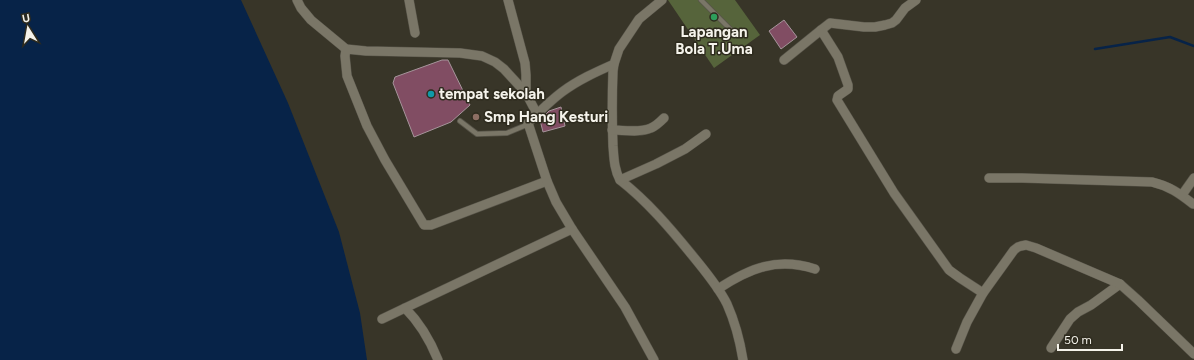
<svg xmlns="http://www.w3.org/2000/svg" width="1194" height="360" font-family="Figtree,sans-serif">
<rect width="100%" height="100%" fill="#383528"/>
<polygon fill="#56643b" points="668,0 735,0 760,35 714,68"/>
<polygon fill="#072348" points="0,0 241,0 288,103 339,232 360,313 367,360 0,360"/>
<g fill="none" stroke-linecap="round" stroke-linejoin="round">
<polyline stroke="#072348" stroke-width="2.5" points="1095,49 1170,37 1194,46"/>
</g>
<g fill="#814d63" stroke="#a6959b">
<polygon points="784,20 797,37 781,49 769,31"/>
<polygon points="442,60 448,60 470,105 451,122 414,137 393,83 395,77"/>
<polygon points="561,107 565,126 543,132 540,120 549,111"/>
</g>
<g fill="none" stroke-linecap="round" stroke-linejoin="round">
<g stroke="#575449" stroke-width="6">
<g id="lane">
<polyline points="701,0 731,30"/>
<polyline points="460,121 477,134 507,133 524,126 528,123"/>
</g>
</g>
<g stroke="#575449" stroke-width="10">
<g id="street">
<polyline points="297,0 301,8 311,20 346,49 366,51 460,53 482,56 495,62 504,69 526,93"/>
<polyline points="409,0 415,33"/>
<polyline points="508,0 525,63 526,75 526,93 537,114"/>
<polyline points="821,30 830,23 864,27 875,27 885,25 892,23 896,20 905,8 916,0"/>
<polyline points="346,49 345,56 347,76 367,126 385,160 424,225 431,225 547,181"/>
<polyline points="784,60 821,30 838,57 848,85 848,89 838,96 837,100 894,193 949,270 960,278 983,293"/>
<path d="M614,64L613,71C612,96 612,121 613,146C614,158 614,169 620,180C647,201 670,228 692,255C704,270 718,286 727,304C735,322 740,341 743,360"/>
<path d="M612,130C624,130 640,133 651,128C656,126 660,122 664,118"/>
<path d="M989,178H1022L1152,182C1169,186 1179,193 1193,204"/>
<polyline points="620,180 656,164 685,149 706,134"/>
<polyline points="1182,195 1194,178"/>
<path d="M718,289C750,268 777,257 815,269"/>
<polyline points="405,308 572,229"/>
<path d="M382,319L405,308C420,323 430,340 438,360"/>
<polyline points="1051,348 1070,319 1078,312 1091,305 1120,284"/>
<polyline points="956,349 967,322 983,293 1014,250 1018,247 1021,246 1026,245 1036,248 1120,284 1138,300 1194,354"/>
<path d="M654,360L625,307L572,229L556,202L547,181L528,123C539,112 550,101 562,92C578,80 596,72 614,64L619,49L639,19L662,0"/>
</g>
</g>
<use href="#lane" stroke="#7a7667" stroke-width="4.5"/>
<use href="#street" stroke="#7a7667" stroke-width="9"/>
</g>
<circle fill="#2e9e5b" stroke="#2e2b1e" stroke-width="1.5" cx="714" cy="17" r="4"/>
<circle fill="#0f9aa8" stroke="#2e2b1e" stroke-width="1.5" cx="431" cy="94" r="4"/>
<circle fill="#8d6e63" stroke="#2e2b1e" stroke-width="1.5" cx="476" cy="117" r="4"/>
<g text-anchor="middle" stroke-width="3" stroke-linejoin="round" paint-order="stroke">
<g font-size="15" font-weight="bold" fill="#f5f3eb" stroke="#2e2b1e" text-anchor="start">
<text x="714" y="37" text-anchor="middle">Lapangan<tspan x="714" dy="17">Bola T.Uma</tspan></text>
<text x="439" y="99">tempat sekolah</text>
<text x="484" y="122">Smp Hang Kesturi</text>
</g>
</g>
<g transform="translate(28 28) rotate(349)" stroke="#2e2b1e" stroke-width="3" paint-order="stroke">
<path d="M0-3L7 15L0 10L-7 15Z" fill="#f5f3eb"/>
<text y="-6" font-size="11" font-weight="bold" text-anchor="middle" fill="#f5f3eb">U</text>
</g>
<path d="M1058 344v6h64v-6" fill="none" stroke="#f5f3eb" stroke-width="2"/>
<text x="1064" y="344" font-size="12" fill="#f5f3eb" stroke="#2e2b1e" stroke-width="3" paint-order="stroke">50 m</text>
</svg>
